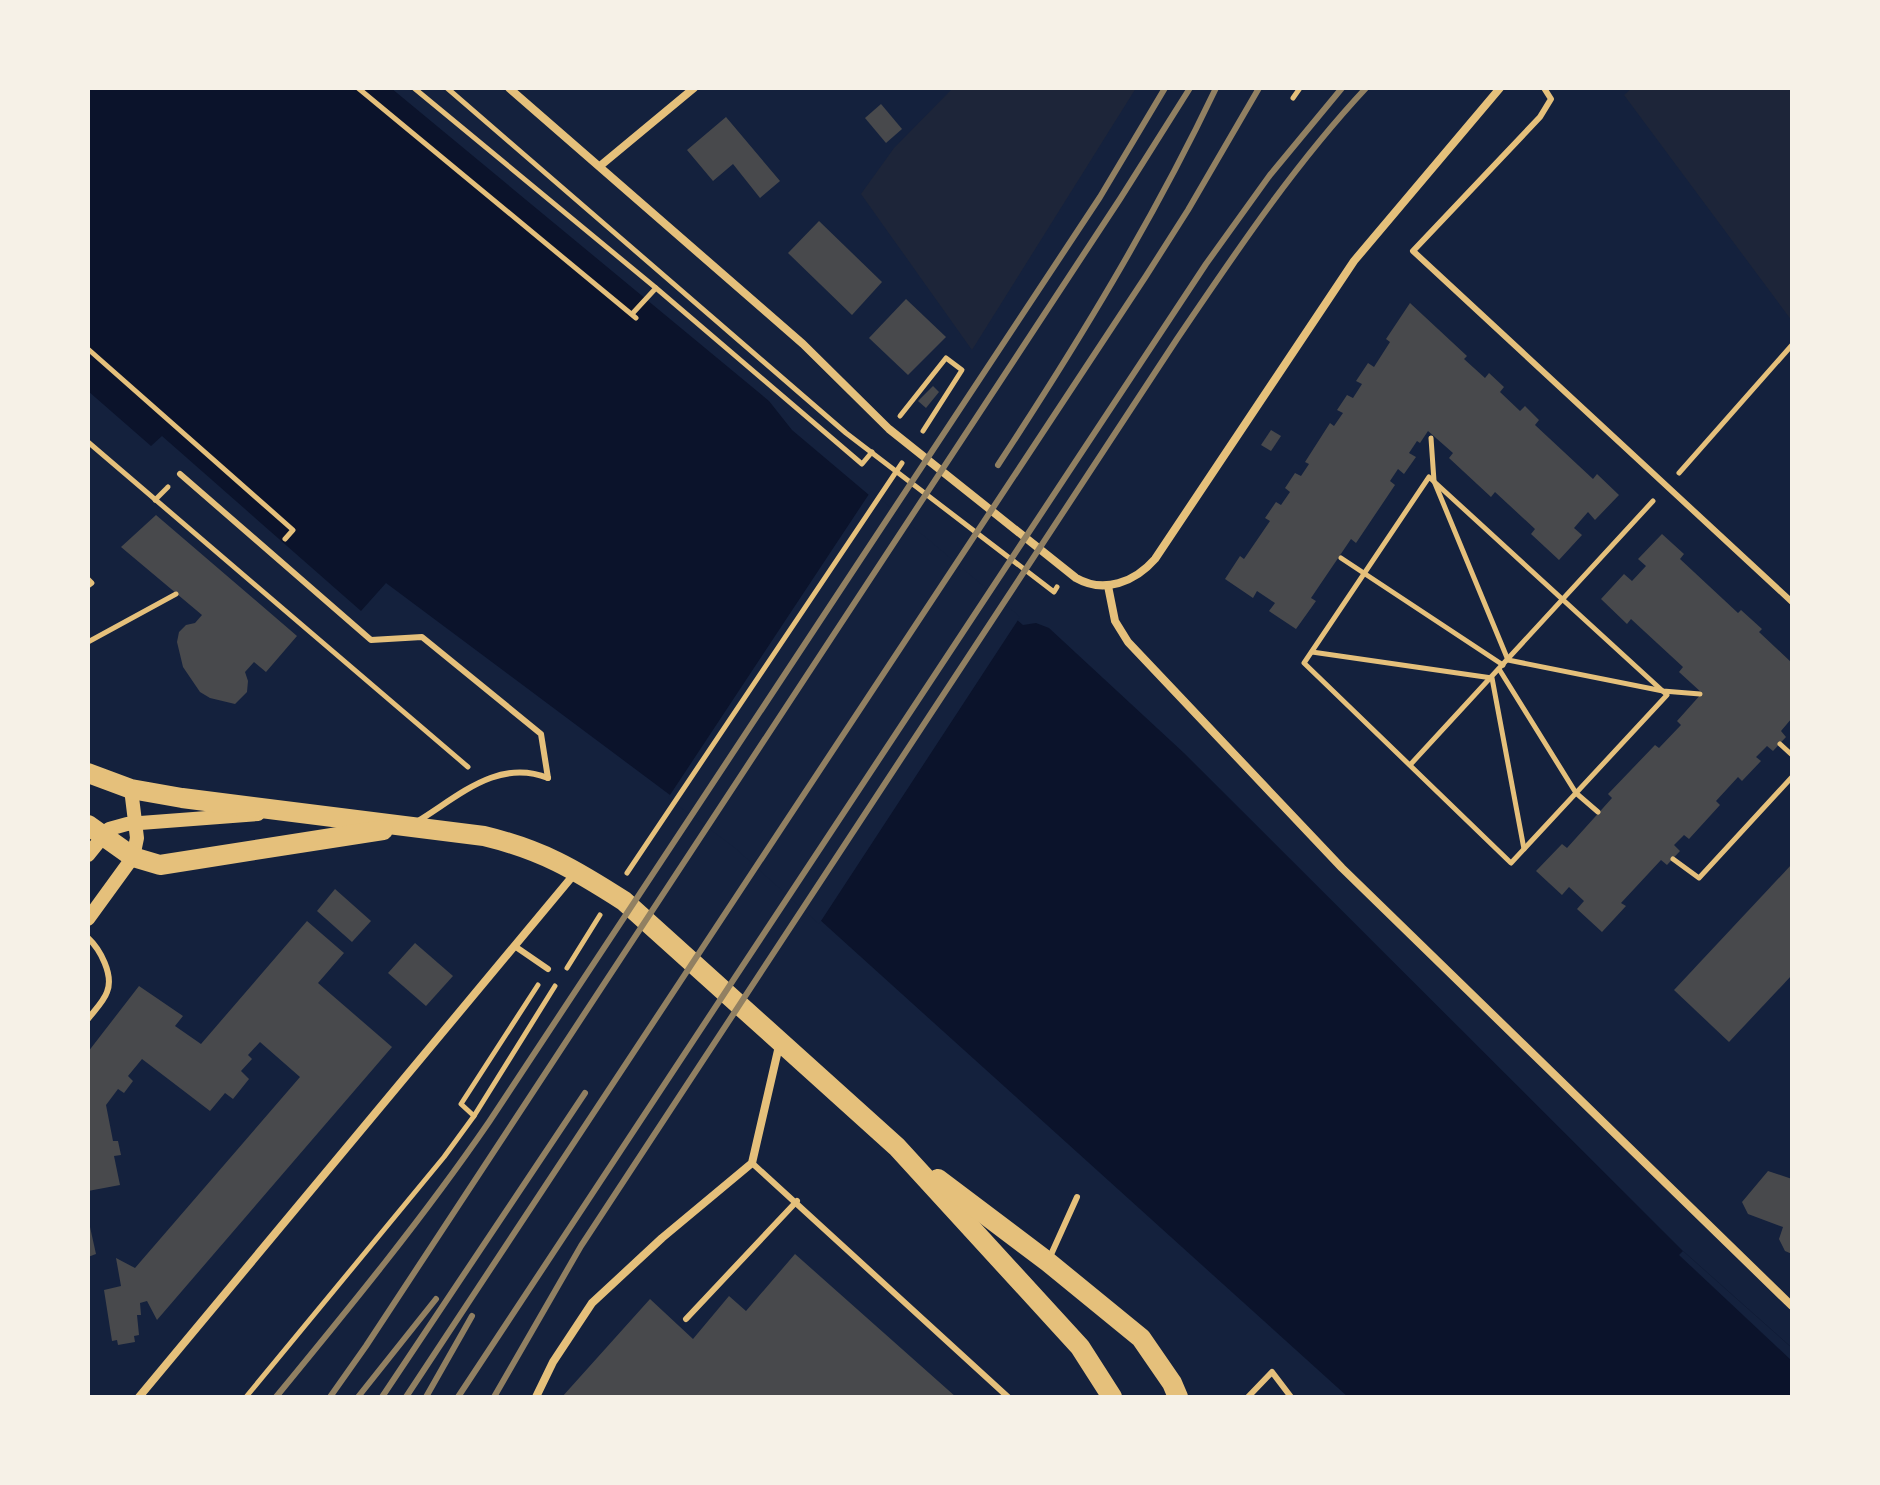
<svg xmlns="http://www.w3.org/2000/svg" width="1880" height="1485" font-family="'Asap Condensed',sans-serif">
<rect width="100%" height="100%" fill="#14213d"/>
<g fill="#1d2539">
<polygon points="953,88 1136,88 972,350 861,194 894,148"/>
<polygon points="1632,88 1792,88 1792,321 1624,95"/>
</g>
<polygon fill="#0b132b" points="88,88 391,88 769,401 792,430 1023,625 1036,623 1049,628 1184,753 1683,1251 1792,1348 1792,1397 1348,1397 737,845 386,583 361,611 162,436 151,446 88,391"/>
<g fill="#14213d">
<polygon points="871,491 1020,617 819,924 735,848 668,798"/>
<polygon points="1683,1251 1792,1348 1792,1361 1679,1255"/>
</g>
<g fill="#48494c">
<polygon points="881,104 902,129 886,143 865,118"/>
<polygon points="726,117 780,181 760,198 733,164 713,181 687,150"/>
<polygon points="819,221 882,282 852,315 788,253"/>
<polygon points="906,299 946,337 908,375 869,338"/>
<polygon points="1410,303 1467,356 1464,359 1485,378 1489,373 1504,387 1500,392 1520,411 1525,406 1539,420 1535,425 1593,479 1597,474 1619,495 1595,520 1588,512 1574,528 1582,535 1559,560 1531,534 1535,529 1495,492 1491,497 1449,458 1453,453 1428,431 1420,443 1417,441 1409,453 1416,457 1404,474 1398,469 1390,481 1395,485 1356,543 1351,539 1311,598 1316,601 1296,629 1269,611 1275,603 1257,591 1253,598 1225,579 1240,556 1244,559 1270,521 1265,518 1276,502 1281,505 1290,492 1285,488 1295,473 1301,476 1309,464 1305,462 1330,423 1334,426 1343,413 1337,410 1347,395 1353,398 1362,384 1356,381 1368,363 1374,367 1390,342 1386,339"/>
<polygon points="933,386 939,392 926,408 918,401"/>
<polygon points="1271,430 1281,436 1271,451 1261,445"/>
<polygon points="156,515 297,636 266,672 254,662 245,672 248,681 247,692 235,704 210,698 200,692 183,667 177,642 179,632 186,625 195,623 202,615 121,547"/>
<polygon points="1662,534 1684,554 1680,559 1738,613 1741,610 1762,629 1759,632 1792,663 1792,718 1781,731 1786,737 1773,751 1767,746 1756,757 1761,761 1742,781 1738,777 1716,801 1720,805 1689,839 1684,835 1674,845 1680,851 1667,865 1661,860 1621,903 1626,906 1602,932 1577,909 1584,901 1569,887 1562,895 1536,871 1562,844 1567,848 1612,798 1608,794 1655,745 1659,748 1681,725 1677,721 1702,693 1679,672 1683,667 1631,619 1627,624 1601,599 1624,574 1632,581 1646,566 1638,559"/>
<polygon points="1792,864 1792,975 1729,1042 1674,990"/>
<polygon points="335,889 371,921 352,942 317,911"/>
<polygon points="307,921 344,953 318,983 392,1047 157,1320 147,1301 140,1303 141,1315 137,1315 139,1335 134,1336 135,1342 118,1345 117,1340 112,1341 104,1290 121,1286 116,1258 135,1268 300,1077 260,1042 248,1055 252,1059 241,1071 249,1079 233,1099 225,1093 210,1111 142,1059 128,1076 133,1081 124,1093 118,1089 106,1105 113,1141 118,1141 121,1155 114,1156 120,1185 88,1191 88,1052 139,986 183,1016 175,1026 201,1044"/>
<polygon points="415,943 453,976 426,1006 388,973"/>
<polygon points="1768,1171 1792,1179 1792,1254 1785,1251 1779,1239 1783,1227 1748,1214 1742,1202"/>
<polygon points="88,1218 96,1254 88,1257"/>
<polygon points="795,1254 956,1397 562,1397 650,1299 693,1339 729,1296 746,1311"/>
</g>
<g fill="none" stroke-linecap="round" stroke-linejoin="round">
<g stroke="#e5c07b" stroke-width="5">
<polyline points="358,88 636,318"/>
<polyline points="414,88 656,288 862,464 872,452"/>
<polyline points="447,88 846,433 1054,592 1057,587"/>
<polyline points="1293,98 1300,88"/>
<polyline points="632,314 656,288"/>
<polyline points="88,349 293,530 285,539"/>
<polyline points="900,416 946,358 962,370 923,431"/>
<polyline points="1431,438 1434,481 1508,660 1663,691 1700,694"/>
<polyline points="88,442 468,767"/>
<polyline points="1679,473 1792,345"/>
<polygon points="1429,477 1667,695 1511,863 1304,663"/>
<polyline points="155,500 168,487"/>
<polyline points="1341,558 1503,665"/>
<polyline points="88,579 92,583 88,586"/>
<polyline points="88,642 176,594"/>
<polyline points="1312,652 1492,678 1524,849"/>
<polyline points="1499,669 1576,793 1598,812"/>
<polyline points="1780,744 1792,755"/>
<polyline points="1410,765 1653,501"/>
<polyline points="1673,859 1699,878 1792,777"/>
<polyline points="627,873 902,463"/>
<polyline points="567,968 600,915"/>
<polyline points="474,1116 461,1104 538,985"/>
<polyline points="246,1397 444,1157 474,1116 555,986"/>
</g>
<g stroke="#e5c07b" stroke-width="6">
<polyline points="1544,88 1551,99 1540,117 1413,251 1792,602"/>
<polyline points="180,474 371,640 422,637 541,734 548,778"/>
<path d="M418,821C459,796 498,758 548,778"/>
<path d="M88,938C100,949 114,975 107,992C104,1001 94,1011 88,1019"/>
<polyline points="516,947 548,969"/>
<polyline points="752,1163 1008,1397"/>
<polyline points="1049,1259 1077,1197"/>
<polyline points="686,1319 797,1201"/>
<polyline points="1248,1397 1272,1372 1291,1397"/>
</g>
<g stroke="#e5c07b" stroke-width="8">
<path d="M509,88L803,344L889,429L1076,578C1104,594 1135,582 1155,559L1354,261L1500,88"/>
<polyline points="600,166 694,88"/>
<polyline points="1108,586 1115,621 1128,642 1342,868 1792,1306"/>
<polyline points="139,1397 576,872"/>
<polyline points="536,1397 553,1362 592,1303 662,1238 752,1163 779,1046"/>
</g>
<g stroke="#e5c07b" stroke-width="14">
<polyline points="88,855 109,829 127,824 258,814"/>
<polyline points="88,919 133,857 137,838 131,789"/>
</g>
<g stroke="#e5c07b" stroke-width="20">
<path d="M88,773L131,789L182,798L484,836C542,850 574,869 624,901L897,1147L1080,1347L1112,1397"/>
<polyline points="88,825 133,857 160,865 383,830"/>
<polyline points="938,1179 1048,1262 1141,1338 1172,1383 1178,1397"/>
</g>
<g stroke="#918062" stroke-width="6">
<path d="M998,465C1078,343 1153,220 1216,88"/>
<path d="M276,1397C350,1307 423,1218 489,1122L1100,197L1165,88"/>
<polyline points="330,1397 366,1346 1120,199 1190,88"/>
<polyline points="358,1397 436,1299"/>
<polyline points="382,1397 585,1093"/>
<polyline points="406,1397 1146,276 1188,210 1259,88"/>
<polyline points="426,1397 472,1316"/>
<polyline points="458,1397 1206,264 1270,175 1342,88"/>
<path d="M494,1397L581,1246L1177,339C1236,252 1294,165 1366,88"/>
</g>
</g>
<rect width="1880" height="1485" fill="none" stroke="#f6f1e7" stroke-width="180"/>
</svg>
